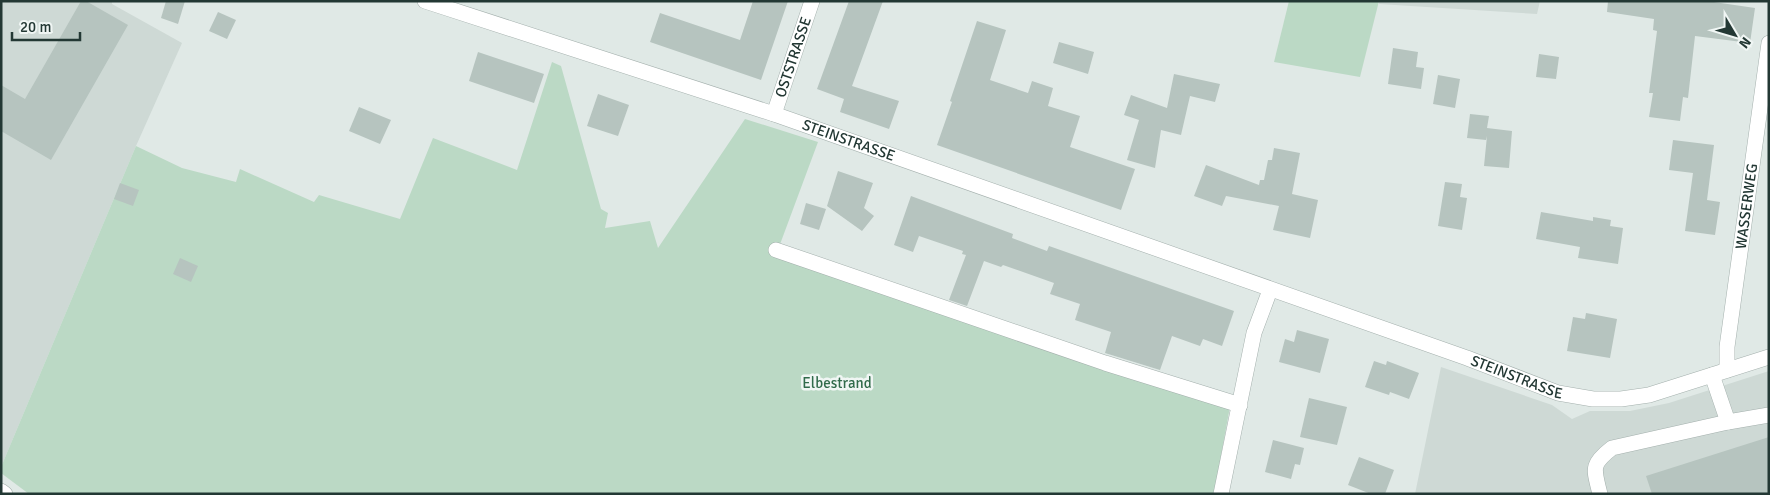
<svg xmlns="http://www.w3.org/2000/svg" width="1770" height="495" font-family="Signika,sans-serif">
<rect width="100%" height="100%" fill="#e0e9e6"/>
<g fill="#ced9d5">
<polygon points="1,1 112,1 112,4 182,43 136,146 1,467"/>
<polygon points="1379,1 1540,1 1537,14 1379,4"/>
<polygon points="1441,367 1552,405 1572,419 1590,411 1630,411 1669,403 1769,371 1769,494 1415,494"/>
</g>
<g fill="#bbd9c5">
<polygon points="1289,1 1379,1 1360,77 1274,62"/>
<polygon points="552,62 561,66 601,209 608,213 605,228 650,221 658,248 745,119 818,142 779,247 1231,401 1214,494 29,494 1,473 1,467 136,146 182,168 236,182 240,169 314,202 319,195 400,219 433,138 517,170"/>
</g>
<g fill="#b6c4bf">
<polygon points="81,1 86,1 128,25 51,160 1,131 1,85 25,99"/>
<polygon points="166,1 185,1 178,24 161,18"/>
<polygon points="753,1 788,1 761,80 650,42 660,13 740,40"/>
<polygon points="849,1 883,1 852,86 899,101 889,129 840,112 844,99 817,89"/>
<polygon points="1608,1 1707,1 1755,8 1750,43 1695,36 1688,98 1683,97 1680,121 1649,117 1653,93 1649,93 1657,31 1653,30 1654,19 1607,12"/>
<polygon points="218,12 236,20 227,39 209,31"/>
<polygon points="977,21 1006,30 990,80 1028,93 1032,81 1053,88 1048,106 1080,116 1070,147 1135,169 1121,210 937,145 952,102 950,101"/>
<polygon points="1059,42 1094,52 1088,74 1053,63"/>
<polygon points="1393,48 1418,52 1416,67 1424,68 1421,89 1388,84"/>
<polygon points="478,52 544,74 534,103 469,81"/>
<polygon points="1539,54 1559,57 1556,79 1536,77"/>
<polygon points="1174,74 1220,84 1215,102 1190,96 1181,135 1161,130 1155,168 1127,160 1139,120 1124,115 1131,95 1167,108"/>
<polygon points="1438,75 1460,79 1455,108 1433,104"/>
<polygon points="598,94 629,105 618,136 587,126"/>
<polygon points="359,107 391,120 380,144 349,131"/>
<polygon points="1470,114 1489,116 1487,128 1512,131 1509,168 1484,166 1487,136 1486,140 1467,138"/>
<polygon points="1673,140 1714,145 1707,200 1720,202 1715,235 1685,231 1693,173 1669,170"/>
<polygon points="1274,148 1300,153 1292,194 1318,200 1310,238 1273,230 1279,206 1226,196 1222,206 1194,196 1206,165 1259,185 1260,180 1264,180 1268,160 1272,160"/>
<polygon points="838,171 873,183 864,208 874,216 862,231 827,206"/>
<polygon points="1445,182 1462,184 1460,197 1467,198 1462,230 1438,226"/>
<polygon points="120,183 139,190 133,206 114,199"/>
<polygon points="911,196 1013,234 1012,238 1047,251 1049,246 1234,311 1222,346 1203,339 1200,346 1172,336 1160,370 1105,353 1111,332 1075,320 1080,304 1050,294 1054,283 1003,265 1001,267 984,261 967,306 949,300 966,255 962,254 963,251 919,236 913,252 894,245"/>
<polygon points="806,203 826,209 819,230 800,224"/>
<polygon points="1541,212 1593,221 1593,217 1611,220 1610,226 1623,228 1618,264 1578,258 1580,247 1536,239"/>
<polygon points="180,258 198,266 191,282 173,274"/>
<polygon points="1586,313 1617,319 1610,358 1567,351 1573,317 1585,319"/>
<polygon points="1297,330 1329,339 1320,373 1279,362 1285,339 1294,342"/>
<polygon points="1374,361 1386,365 1387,361 1419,373 1409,399 1390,392 1389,395 1365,387"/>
<polygon points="1309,398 1347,407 1337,445 1300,437"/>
<polygon points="1769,437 1769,494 1652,494 1646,476"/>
<polygon points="1273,440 1304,448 1300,465 1295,464 1291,479 1265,472"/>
<polygon points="1359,457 1394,470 1385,494 1371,494 1348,485"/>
</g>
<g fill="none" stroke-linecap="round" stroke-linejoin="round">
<g stroke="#a4b0ad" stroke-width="16">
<g id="minor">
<path id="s1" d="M425,1L774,114L1467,358L1558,393L1593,399H1621L1649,395L1769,357"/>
<path id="s2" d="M774,114L812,1"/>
<polyline points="776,250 1105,363 1240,405"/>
<path id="s3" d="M1727,370V347L1769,43"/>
<polyline points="1712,375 1728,422 1769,415"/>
<polyline points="1,491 5,494"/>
<polyline points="1221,494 1254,333 1270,290"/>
<path d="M1600,494C1594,469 1590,465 1612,448L1728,422"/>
</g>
</g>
<use href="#minor" stroke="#fff" stroke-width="15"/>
</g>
<g text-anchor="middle" stroke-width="5" stroke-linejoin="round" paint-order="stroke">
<g font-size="15" fill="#233834" stroke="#f0f6f4">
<text dy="5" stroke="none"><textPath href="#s2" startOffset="60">OSTSTRASSE</textPath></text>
<text dy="5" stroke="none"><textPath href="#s1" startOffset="446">STEINSTRASSE</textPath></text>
<text dy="5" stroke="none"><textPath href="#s3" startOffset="165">WASSERWEG</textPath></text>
<text dy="5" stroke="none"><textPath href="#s1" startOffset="1155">STEINSTRASSE</textPath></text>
</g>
<g font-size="15" fill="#316b4b" stroke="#f0f6f4">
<text x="837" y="388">Elbestrand</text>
</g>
</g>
<rect width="1770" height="495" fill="none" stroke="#233834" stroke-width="5"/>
<g transform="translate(1735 35) rotate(128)" stroke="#f0f6f4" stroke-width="4" paint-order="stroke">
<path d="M0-4L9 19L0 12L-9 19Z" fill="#233834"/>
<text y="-8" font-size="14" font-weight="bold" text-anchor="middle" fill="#233834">N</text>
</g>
<path d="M12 32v8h68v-8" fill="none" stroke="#233834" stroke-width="2.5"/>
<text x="20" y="32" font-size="15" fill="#233834" stroke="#f0f6f4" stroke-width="4" paint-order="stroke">20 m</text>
</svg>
